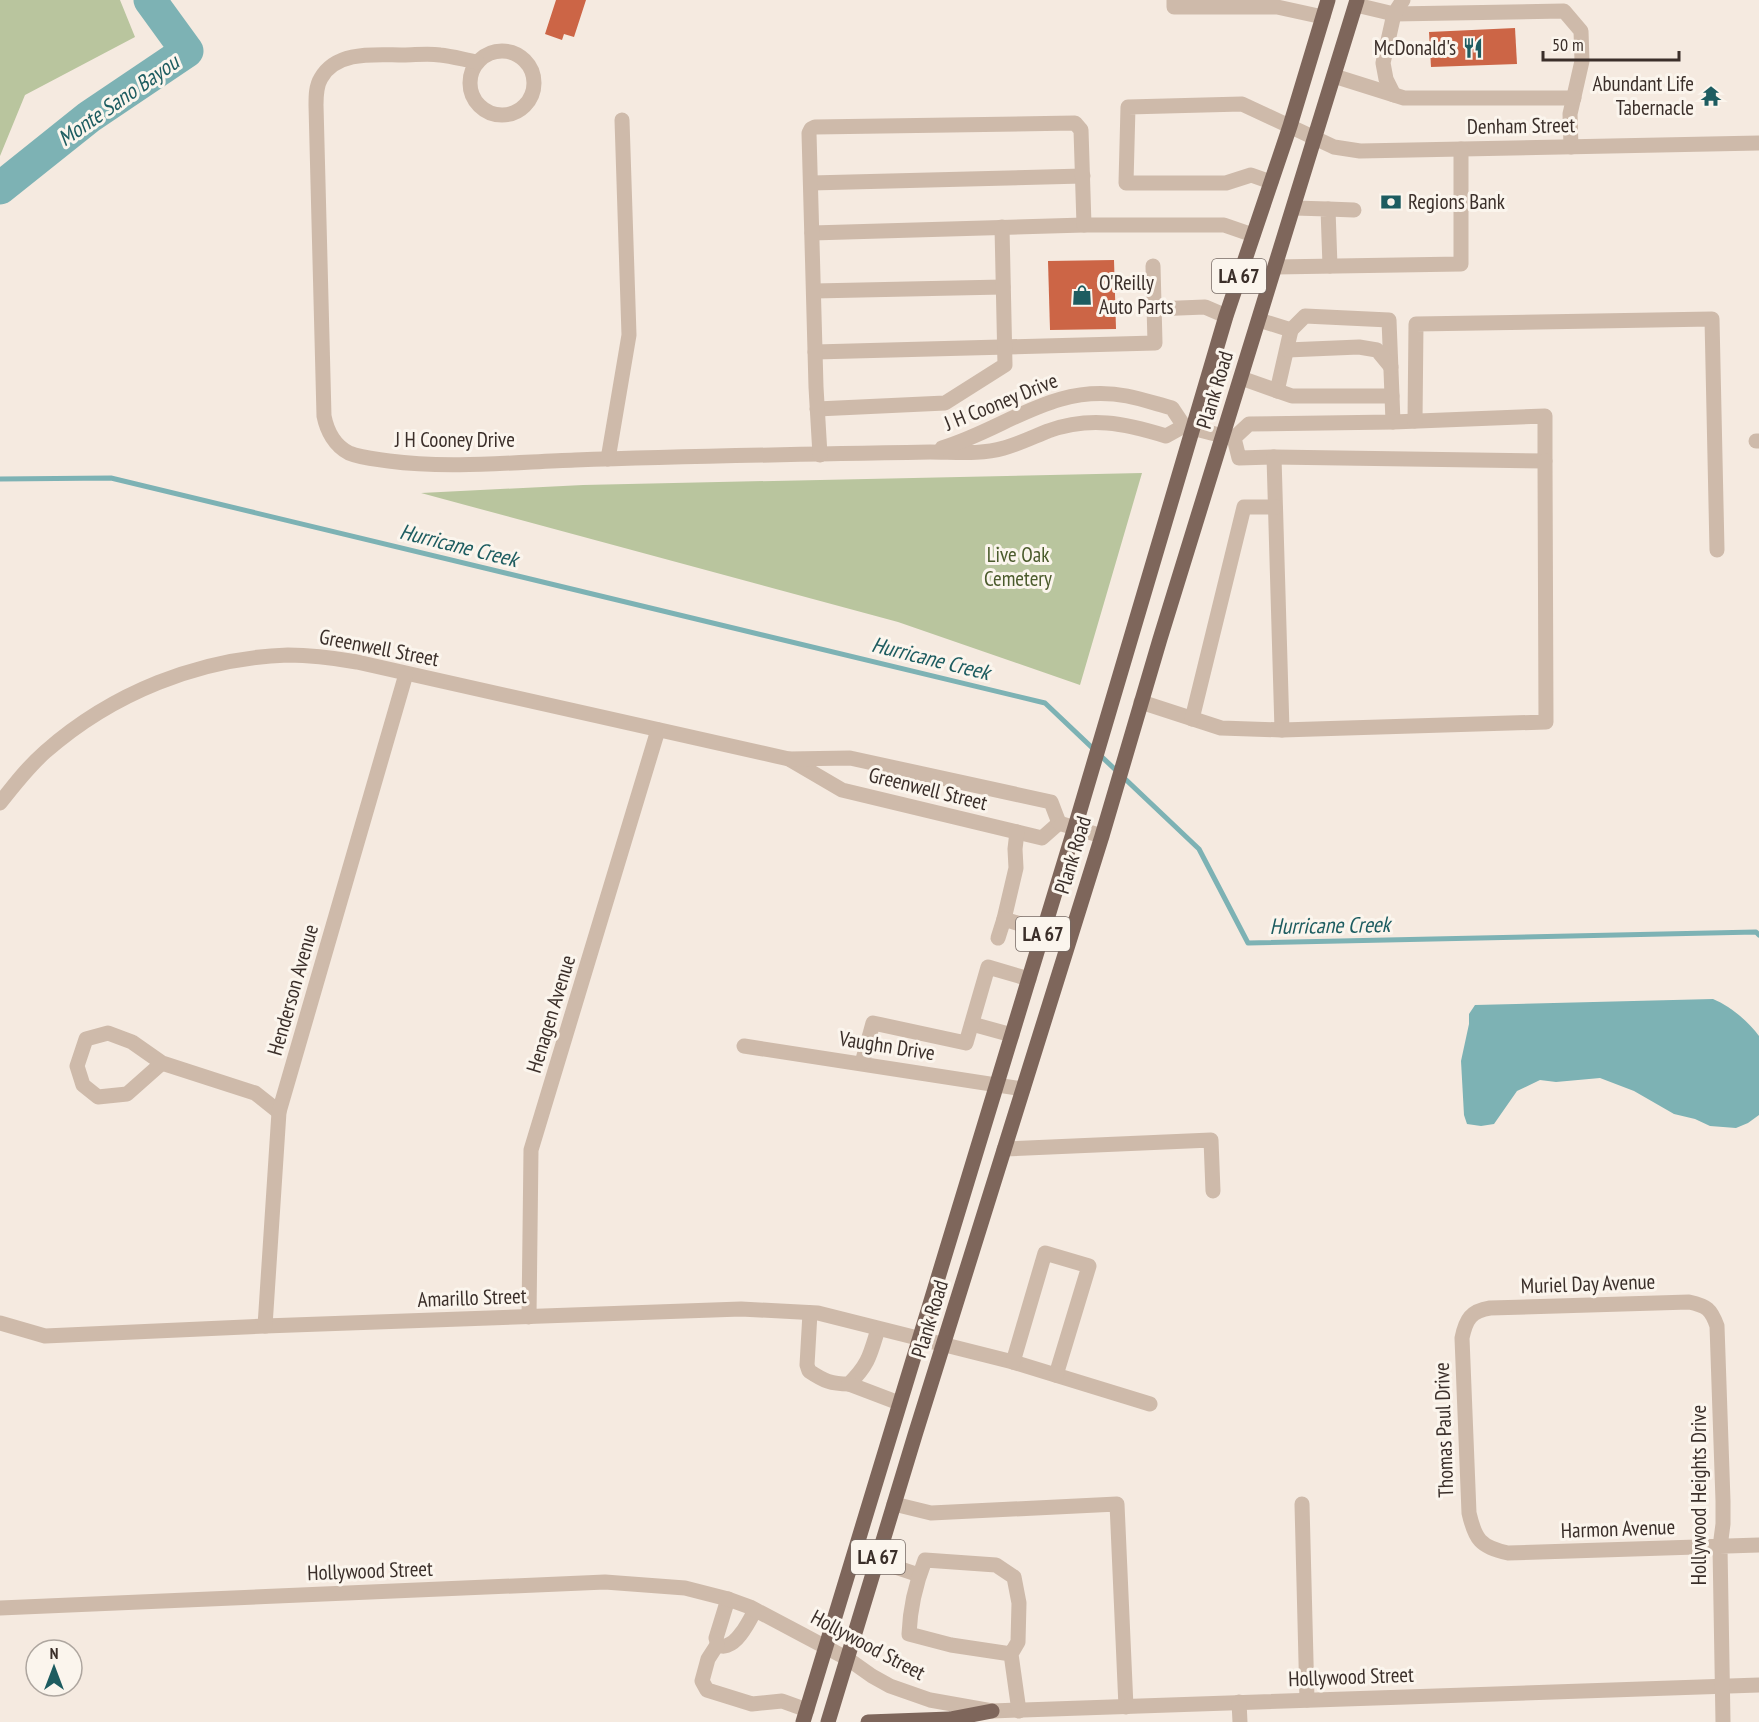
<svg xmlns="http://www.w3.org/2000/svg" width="1759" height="1722" font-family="'PT Sans Narrow',sans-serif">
<rect width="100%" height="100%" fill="#f5eae0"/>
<g fill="#b9c59e">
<polygon points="0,0 120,0 135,37 25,95 0,156"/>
<polygon points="1142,473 1080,685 898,622 421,493 583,485"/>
</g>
<path fill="#7db2b4" d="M1713,999C1730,1006 1748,1021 1759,1036V1115L1748,1123L1736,1128L1710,1126L1695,1119L1674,1114L1634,1091L1600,1078L1556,1082L1540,1080L1517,1091L1494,1124L1481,1126L1467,1124L1464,1115L1461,1061L1469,1024V1014L1475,1005Z"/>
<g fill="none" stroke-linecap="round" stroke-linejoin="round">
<polyline stroke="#7db2b4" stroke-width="5" points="0,479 111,478 1045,703 1199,849 1248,943 1756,932 1759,935"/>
<polyline stroke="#7db2b4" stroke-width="33" points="0,188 89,117 187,51 150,0"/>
</g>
<g fill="#cc6546">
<polygon points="556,0 586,0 574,37 564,34 562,40 545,34"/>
<polygon points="1515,28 1517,64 1431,67 1429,32"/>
<polygon points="1114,260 1116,329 1050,330 1048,261"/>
</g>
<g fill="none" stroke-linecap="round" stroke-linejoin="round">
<g stroke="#cebaaa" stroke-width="15">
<polyline points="1174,0 1174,7 1277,7 1323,17"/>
<polyline points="1356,5 1394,14 1564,11 1581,31 1582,61 1570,114 1571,147"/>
<circle cx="502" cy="83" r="32"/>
<path d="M477,62C465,60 452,56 440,55C428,53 415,55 403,55C376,55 337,50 321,78C316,86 316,96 316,105L324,416C327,431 335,446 349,453C361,458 376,459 389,461C448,469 516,462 575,460C694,456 812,454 930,452C955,452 980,455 1004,448C1019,444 1033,437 1048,431C1090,416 1124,423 1166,436L1184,426L1223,436L1234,438"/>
<polyline points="1334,76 1404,98 1574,98"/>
<polyline points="1394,95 1386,79 1383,63 1394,14 1403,0"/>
<polyline points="1271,182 1251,175 1226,183 1126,183 1128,107 1242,104 1334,147 1360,151 1759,143"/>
<polyline points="811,183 1083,176"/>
<polyline points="1294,208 1328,209 1330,266"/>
<polyline points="1328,209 1354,210"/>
<polyline points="812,233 1084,225"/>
<polyline points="1275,267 1461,264 1461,149"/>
<polyline points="814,291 1003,287"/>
<polyline points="1154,309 1205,307 1226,316"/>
<polyline points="1259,320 1291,330 1277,391"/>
<polyline points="1291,330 1305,316 1389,320 1392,396"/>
<polyline points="1287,350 1359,347 1377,350 1391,367"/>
<polyline points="815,352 1155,343 1153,266"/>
<polyline points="1241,378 1292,396 1392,396 1393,422"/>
<polyline points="817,409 945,403 1005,365 1002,227"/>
<polygon points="1545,416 1545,461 1274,457 1239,458 1234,438 1249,424 1393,422"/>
<polyline points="1415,421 1416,324 1712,319 1717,550"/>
<polyline points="1756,441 1759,441"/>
<path d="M942,448C1006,429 1054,382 1127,396C1142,399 1157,404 1172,408L1184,426"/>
<polyline points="820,455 816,387 809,133 811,129 815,127 1075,123 1081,130 1084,225 1224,225 1253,235"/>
<polyline points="608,459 629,335 622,120"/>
<polyline points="1141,702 1221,728 1282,730 1274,457"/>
<polyline points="1192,719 1244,507 1275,507"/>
<polyline points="1282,730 1546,722 1545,461"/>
<polyline points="789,759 842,790 1042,838 1059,823"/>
<path d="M0,803C14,785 28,767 45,752C112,693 199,658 288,655C311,655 334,658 357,662L789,759L850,758L1051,802L1059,823"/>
<polyline points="1062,824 1102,836"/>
<polyline points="1017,832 1015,849 1016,868 1004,919 1043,931"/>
<polyline points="998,938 1004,919"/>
<polyline points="972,1024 1012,1035"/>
<polyline points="744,1046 1023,1089"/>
<polyline points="162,1063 127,1094 98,1097 83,1085 77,1066 86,1039 108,1033 132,1042 162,1063 255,1093 279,1112"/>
<polyline points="862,1063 873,1023 966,1043 988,967 1029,979"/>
<polyline points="1004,1149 1211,1140 1213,1191"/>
<path d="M810,1313L807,1365L809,1371C824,1381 831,1384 849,1384C869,1364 870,1355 878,1329"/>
<polyline points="529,1317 531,1150 658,730"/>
<polyline points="0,1323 45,1336 265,1326 741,1309 818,1313 1013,1362 1150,1404"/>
<polyline points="265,1326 279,1112 406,674"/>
<polyline points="1013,1362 1045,1253 1089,1266 1056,1375"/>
<polyline points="849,1384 899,1403"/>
<polyline points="894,1504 931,1513 1117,1504 1126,1707"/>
<polyline points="1302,1504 1307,1700"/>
<polyline points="877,1561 919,1575"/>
<path d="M728,1599L716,1638C719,1654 734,1643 740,1635C746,1628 751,1618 755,1610"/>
<polyline points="0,1608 605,1582 685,1588 728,1599 750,1607 803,1635 848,1659 872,1676 890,1686 930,1700 992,1711 1759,1685"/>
<polyline points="717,1645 708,1659 702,1681 707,1690 752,1704 782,1701 807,1710"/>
<path d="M1011,1654L1018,1642L1019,1603L1014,1577L996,1565L925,1560C916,1583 910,1609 909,1634L951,1645L1011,1654L1019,1711"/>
<polyline points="1239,1702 1240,1722"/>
<path d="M1723,1722L1720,1547L1723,1524V1501L1717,1326C1711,1309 1707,1306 1689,1302L1490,1308C1471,1311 1466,1319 1462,1338L1469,1513C1475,1539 1480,1547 1508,1553L1759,1545"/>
</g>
<g stroke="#7e665b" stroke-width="15">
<polyline points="803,1722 1075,827 1226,316 1290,126 1328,0"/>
<polyline points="828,1722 915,1435 1102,836 1160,639 1357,0"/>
<polyline points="868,1722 950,1719 992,1711"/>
</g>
</g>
<defs>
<g id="restaurant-bare" transform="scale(1.62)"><path d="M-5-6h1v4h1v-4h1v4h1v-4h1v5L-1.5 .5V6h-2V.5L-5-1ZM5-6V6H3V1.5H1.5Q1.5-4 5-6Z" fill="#1d5c60" stroke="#fbf5ed" stroke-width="2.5" paint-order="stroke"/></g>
<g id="temple-bare" transform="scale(1.62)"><path d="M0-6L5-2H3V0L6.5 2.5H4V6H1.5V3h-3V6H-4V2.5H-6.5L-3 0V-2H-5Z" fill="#1d5c60" stroke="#fbf5ed" stroke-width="2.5" paint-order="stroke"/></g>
<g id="bank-bare" transform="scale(1.62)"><path d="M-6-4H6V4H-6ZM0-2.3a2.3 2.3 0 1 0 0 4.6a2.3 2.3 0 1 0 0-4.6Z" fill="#1d5c60" stroke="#fbf5ed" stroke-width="2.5" paint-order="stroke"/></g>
<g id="shop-bare" transform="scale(1.62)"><path d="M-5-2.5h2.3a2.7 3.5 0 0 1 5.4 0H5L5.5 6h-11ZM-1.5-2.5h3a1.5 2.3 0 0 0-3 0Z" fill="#1d5c60" stroke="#fbf5ed" stroke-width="2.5" paint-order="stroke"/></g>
</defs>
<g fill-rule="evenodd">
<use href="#restaurant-bare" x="1473" y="48"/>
<use href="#temple-bare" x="1711" y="96"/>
<use href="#bank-bare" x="1391" y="202"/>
<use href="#shop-bare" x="1082" y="295"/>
</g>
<g text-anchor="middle" stroke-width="6" stroke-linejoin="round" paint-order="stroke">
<g fill="#fbf5ed" stroke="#756a64" stroke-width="1.5">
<rect x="1212" y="259" width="54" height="34" rx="4.5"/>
<rect x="1016" y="917" width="54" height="34" rx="4.5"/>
<rect x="851" y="1540" width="54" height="34" rx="4.5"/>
</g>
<g font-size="20" font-weight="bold" fill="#3b2f2a">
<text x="1239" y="283">LA 67</text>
<text x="1043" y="941">LA 67</text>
<text x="878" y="1564">LA 67</text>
</g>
<g font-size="21" fill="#3b2f2a" stroke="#fbf5ed" text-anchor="end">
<text x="1456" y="55">McDonald's</text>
<text x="1694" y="91">Abundant Life<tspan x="1694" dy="24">Tabernacle</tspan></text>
<text x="1408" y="209" text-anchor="start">Regions Bank</text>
<text x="1099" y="290" text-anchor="start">O'Reilly<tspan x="1099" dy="24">Auto Parts</tspan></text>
</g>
<g font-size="21" fill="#3b2f2a" stroke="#fbf5ed">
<text transform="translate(1521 126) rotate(-1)" y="7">Denham Street</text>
<text transform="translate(1215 390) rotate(-73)" y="7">Plank Road</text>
<text transform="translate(1001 402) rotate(-22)" y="7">J H Cooney Drive</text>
<text x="455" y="447">J H Cooney Drive</text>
<text transform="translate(379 648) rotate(11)" y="7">Greenwell Street</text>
<text transform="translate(928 789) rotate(14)" y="7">Greenwell Street</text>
<text transform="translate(1073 855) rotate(-73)" y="7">Plank Road</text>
<text transform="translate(293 990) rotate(-74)" y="7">Henderson Avenue</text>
<text transform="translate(551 1014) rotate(-73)" y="7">Henagen Avenue</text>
<text transform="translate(887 1046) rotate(9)" y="7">Vaughn Drive</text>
<text transform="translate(1588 1284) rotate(-2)" y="7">Muriel Day Avenue</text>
<text transform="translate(472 1298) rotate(-2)" y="7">Amarillo Street</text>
<text transform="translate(930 1319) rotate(-73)" y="7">Plank Road</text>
<text transform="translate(1444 1430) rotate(-92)" y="7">Thomas Paul Drive</text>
<text transform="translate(1699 1495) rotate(-90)" y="7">Hollywood Heights Drive</text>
<text transform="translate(1618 1529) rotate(-2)" y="7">Harmon Avenue</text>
<text transform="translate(370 1571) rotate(-2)" y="7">Hollywood Street</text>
<text transform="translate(868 1645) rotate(28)" y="7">Hollywood Street</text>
<text transform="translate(1351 1677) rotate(-2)" y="7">Hollywood Street</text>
</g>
<g font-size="21" fill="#4b5b2c" stroke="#fbf5ed">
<text x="1018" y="562">Live Oak<tspan x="1018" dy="24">Cemetery</tspan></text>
</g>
<g font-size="22" font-style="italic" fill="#1d5c60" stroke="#fbf5ed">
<text transform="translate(118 100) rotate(-35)" y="8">Monte Sano Bayou</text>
<text transform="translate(459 545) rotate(14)" y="8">Hurricane Creek</text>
<text transform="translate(931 658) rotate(14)" y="8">Hurricane Creek</text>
<text transform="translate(1330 925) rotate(-1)" y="8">Hurricane Creek</text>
</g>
</g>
<g transform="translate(54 1668)"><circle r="28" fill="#fbf5ed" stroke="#aea69f" stroke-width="1.5"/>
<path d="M0-4.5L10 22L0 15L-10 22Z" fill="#1d5c60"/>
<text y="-9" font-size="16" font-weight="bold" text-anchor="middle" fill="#3b2f2a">N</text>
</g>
<path d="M1543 51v9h136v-9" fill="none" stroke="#3b2f2a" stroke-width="3"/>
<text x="1552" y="51" font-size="18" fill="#3b2f2a" stroke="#fbf5ed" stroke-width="4.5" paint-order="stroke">50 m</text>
</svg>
